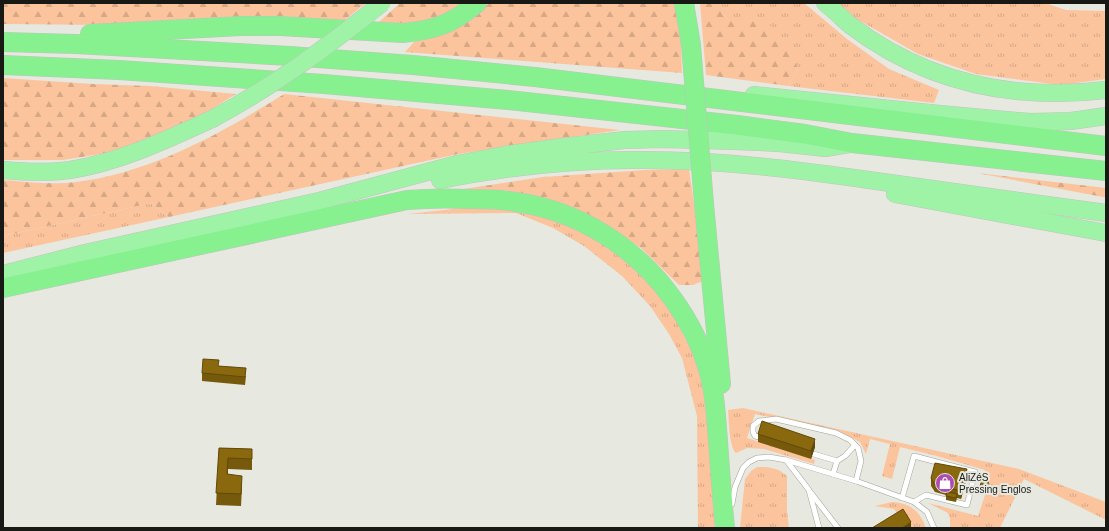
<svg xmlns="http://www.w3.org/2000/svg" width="1109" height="531" font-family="Arial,sans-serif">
<defs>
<pattern id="grass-tufts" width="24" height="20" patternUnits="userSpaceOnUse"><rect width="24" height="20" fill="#fcc49d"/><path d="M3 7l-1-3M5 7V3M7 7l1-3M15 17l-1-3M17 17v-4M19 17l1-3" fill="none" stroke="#d7a886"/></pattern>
<pattern id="forest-firs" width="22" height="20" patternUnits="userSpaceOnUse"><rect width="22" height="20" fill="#fcc49d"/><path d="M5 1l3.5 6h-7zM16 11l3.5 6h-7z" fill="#d7a886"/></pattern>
</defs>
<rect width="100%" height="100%" fill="#e7e8e0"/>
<g fill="url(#grass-tufts)">
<polygon points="721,3 804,3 847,39 889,69 939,90 934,103 788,86 798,69 747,20 729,20 721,12"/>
<polygon points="838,3 1045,3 1066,10 1106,11 1106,79 1061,85 976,74 918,54 848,14"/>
<polygon points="151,203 169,217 3,253 3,236"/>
<polygon points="480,206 526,211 582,231 621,255 654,287 674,316 692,352 702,380 709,414 720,528 698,528 697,416 682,358 669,334 650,306 622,276 584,246 553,228 516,213 408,214"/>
<path d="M743,408L1019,469L1106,502V520L1024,479L1000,528H950V519L948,513L928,503L978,516L989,483L983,481L985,470L933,455L900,447L892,479L882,476L890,444L870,439L866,454L860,442L839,431L755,414L747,438L815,460L814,464L764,449L747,448L736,453C729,447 729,420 728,410Z"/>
<path d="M757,467C769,467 777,467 787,476V510L789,528H740L745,479L751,471Z"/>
<path d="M892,502C910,503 920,511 926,528H908L894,509L875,506Z"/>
</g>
<g fill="url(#forest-firs)">
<polygon points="3,3 366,3 341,23 105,25 3,24"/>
<polygon points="400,3 465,3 436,21 395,25 379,22"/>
<polygon points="489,3 675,3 680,20 682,73 405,52 414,42 443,35 478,14"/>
<polygon points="700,3 721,3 721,12 729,20 747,20 768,23 788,44 798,69 788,86 706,75"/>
<polygon points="3,78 93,84 150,86 236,94 186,125 113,152 63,160 3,160"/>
<path d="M284,94L620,130L458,154L169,217L151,203L3,236V180C27,182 52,185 76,182C150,173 222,133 284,94Z"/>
<polygon points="689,169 705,280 693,285 679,285 641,248 610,228 533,196 504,190 450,191 543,177 645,170"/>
<polygon points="977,173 1106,188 1106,197 1103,197"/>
</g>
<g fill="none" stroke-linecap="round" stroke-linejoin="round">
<g stroke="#a0a299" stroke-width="6">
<g id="service">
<polyline points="763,438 755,436 753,432 753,426 759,421 776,419 836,433 850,440 858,448 861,461 856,481"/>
<polyline points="807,452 837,461 845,456 855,445"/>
<polyline points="786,460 809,490 819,528"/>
<polyline points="833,474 837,461"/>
<polyline points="811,493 838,528"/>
<polyline points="902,498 914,456 975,472 967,505 926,495 914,502"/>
<polyline points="732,504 735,487 743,468 749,462 757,458 769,457 786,460 856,481 914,502 927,512 934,528"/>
</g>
</g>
<g stroke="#c3c3c2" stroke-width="18">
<g id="trunk">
<path d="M825,3C834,10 842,18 850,25C925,82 1013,101 1106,90"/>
<polyline points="754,95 940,114 1030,122 1071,121 1106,116"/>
<path d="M3,170C25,172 48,173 70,170C120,162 166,140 212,119"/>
<path d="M440,180C507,167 576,159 644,160C722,160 799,170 876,181C952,191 1029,202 1106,213"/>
<polyline points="895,194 1106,233"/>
<polyline points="3,274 85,253 319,201 457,164 504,155 561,147 625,140 662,139 734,141 779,143 825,148 849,144"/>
</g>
</g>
<g stroke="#c3c3c2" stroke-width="20">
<g id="motorway">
<polyline points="684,3 691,45"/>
<path d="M90,34L241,26H280L403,33C435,30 452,24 477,3"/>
<polyline points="3,42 76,44 290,56 413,65 535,77 1106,146"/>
<polyline points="3,65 119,70 324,84 508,100 737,125 805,134 852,143 1106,171"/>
<polyline points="704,204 721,384"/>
<path d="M3,288L407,200C429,198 449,198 471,199C486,199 501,199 516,202C579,211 636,247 673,299C688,320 701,344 708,369C715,393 716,416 718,441C720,470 722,499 725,528"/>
</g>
</g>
<use href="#service" stroke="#fff" stroke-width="5"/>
<use href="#trunk" stroke="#9ff3a6" stroke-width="17"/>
<use href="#motorway" stroke="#87f08f" stroke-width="19"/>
<g stroke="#c3c3c2" stroke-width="18" stroke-linecap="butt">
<path id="trunk-bridge" d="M212,119C274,86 327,47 382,3"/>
</g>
<g stroke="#c3c3c2" stroke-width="20" stroke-linecap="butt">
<polyline id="motorway-bridge" points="691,45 704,204"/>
</g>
<use href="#trunk-bridge" stroke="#9ff3a6" stroke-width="17"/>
<use href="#motorway-bridge" stroke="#87f08f" stroke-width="19"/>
</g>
<g fill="#77590b">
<polygon points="219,366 246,376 245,385 202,381 202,373"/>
<polygon points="758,434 815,447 811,459 758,442"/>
<polygon points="219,448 252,449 252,470 228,469 228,474 242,488 241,506 216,505"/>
<polygon points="967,477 961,499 957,498 956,502 946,500 946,495 935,492 931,486 931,478"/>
<polygon points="989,482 986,491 980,490 980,486"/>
</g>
<g fill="#614909">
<polygon points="815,439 815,447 811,459 811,451"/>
<polygon points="967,469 967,477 961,499 961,491"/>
<polygon points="989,478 989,482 986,491 986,487"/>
<polygon points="911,522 911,528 902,528"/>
</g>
<g fill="#8a680d" stroke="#614909">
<polygon points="203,359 219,360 218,366 246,368 245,377 202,373"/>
<polygon points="762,421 815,439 811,451 758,434"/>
<polygon points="219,448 252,449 252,459 228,458 227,474 242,476 241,494 216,493"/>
<polygon points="935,463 967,469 961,491 935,485 931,478"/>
<polygon points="983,477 989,478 986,487 980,486"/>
<polygon points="947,492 957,494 956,498 946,496"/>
<polygon points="903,509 911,522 902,528 872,528"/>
</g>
<defs>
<g id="shop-disc" transform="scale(1)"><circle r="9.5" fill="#ad4bb2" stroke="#e7e8e0"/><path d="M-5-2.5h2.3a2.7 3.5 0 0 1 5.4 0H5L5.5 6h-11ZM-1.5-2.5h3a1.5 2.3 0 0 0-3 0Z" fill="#fff"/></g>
</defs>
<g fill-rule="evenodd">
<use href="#shop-disc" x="945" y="483"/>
</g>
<g text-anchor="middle" stroke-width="4" stroke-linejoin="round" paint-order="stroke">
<g font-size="10" fill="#181815" stroke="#e7e8e0" text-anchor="start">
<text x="959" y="481">AliZéS<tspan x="959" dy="12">Pressing Englos</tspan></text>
</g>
</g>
<rect width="1109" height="531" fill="none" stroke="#181815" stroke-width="8"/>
</svg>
